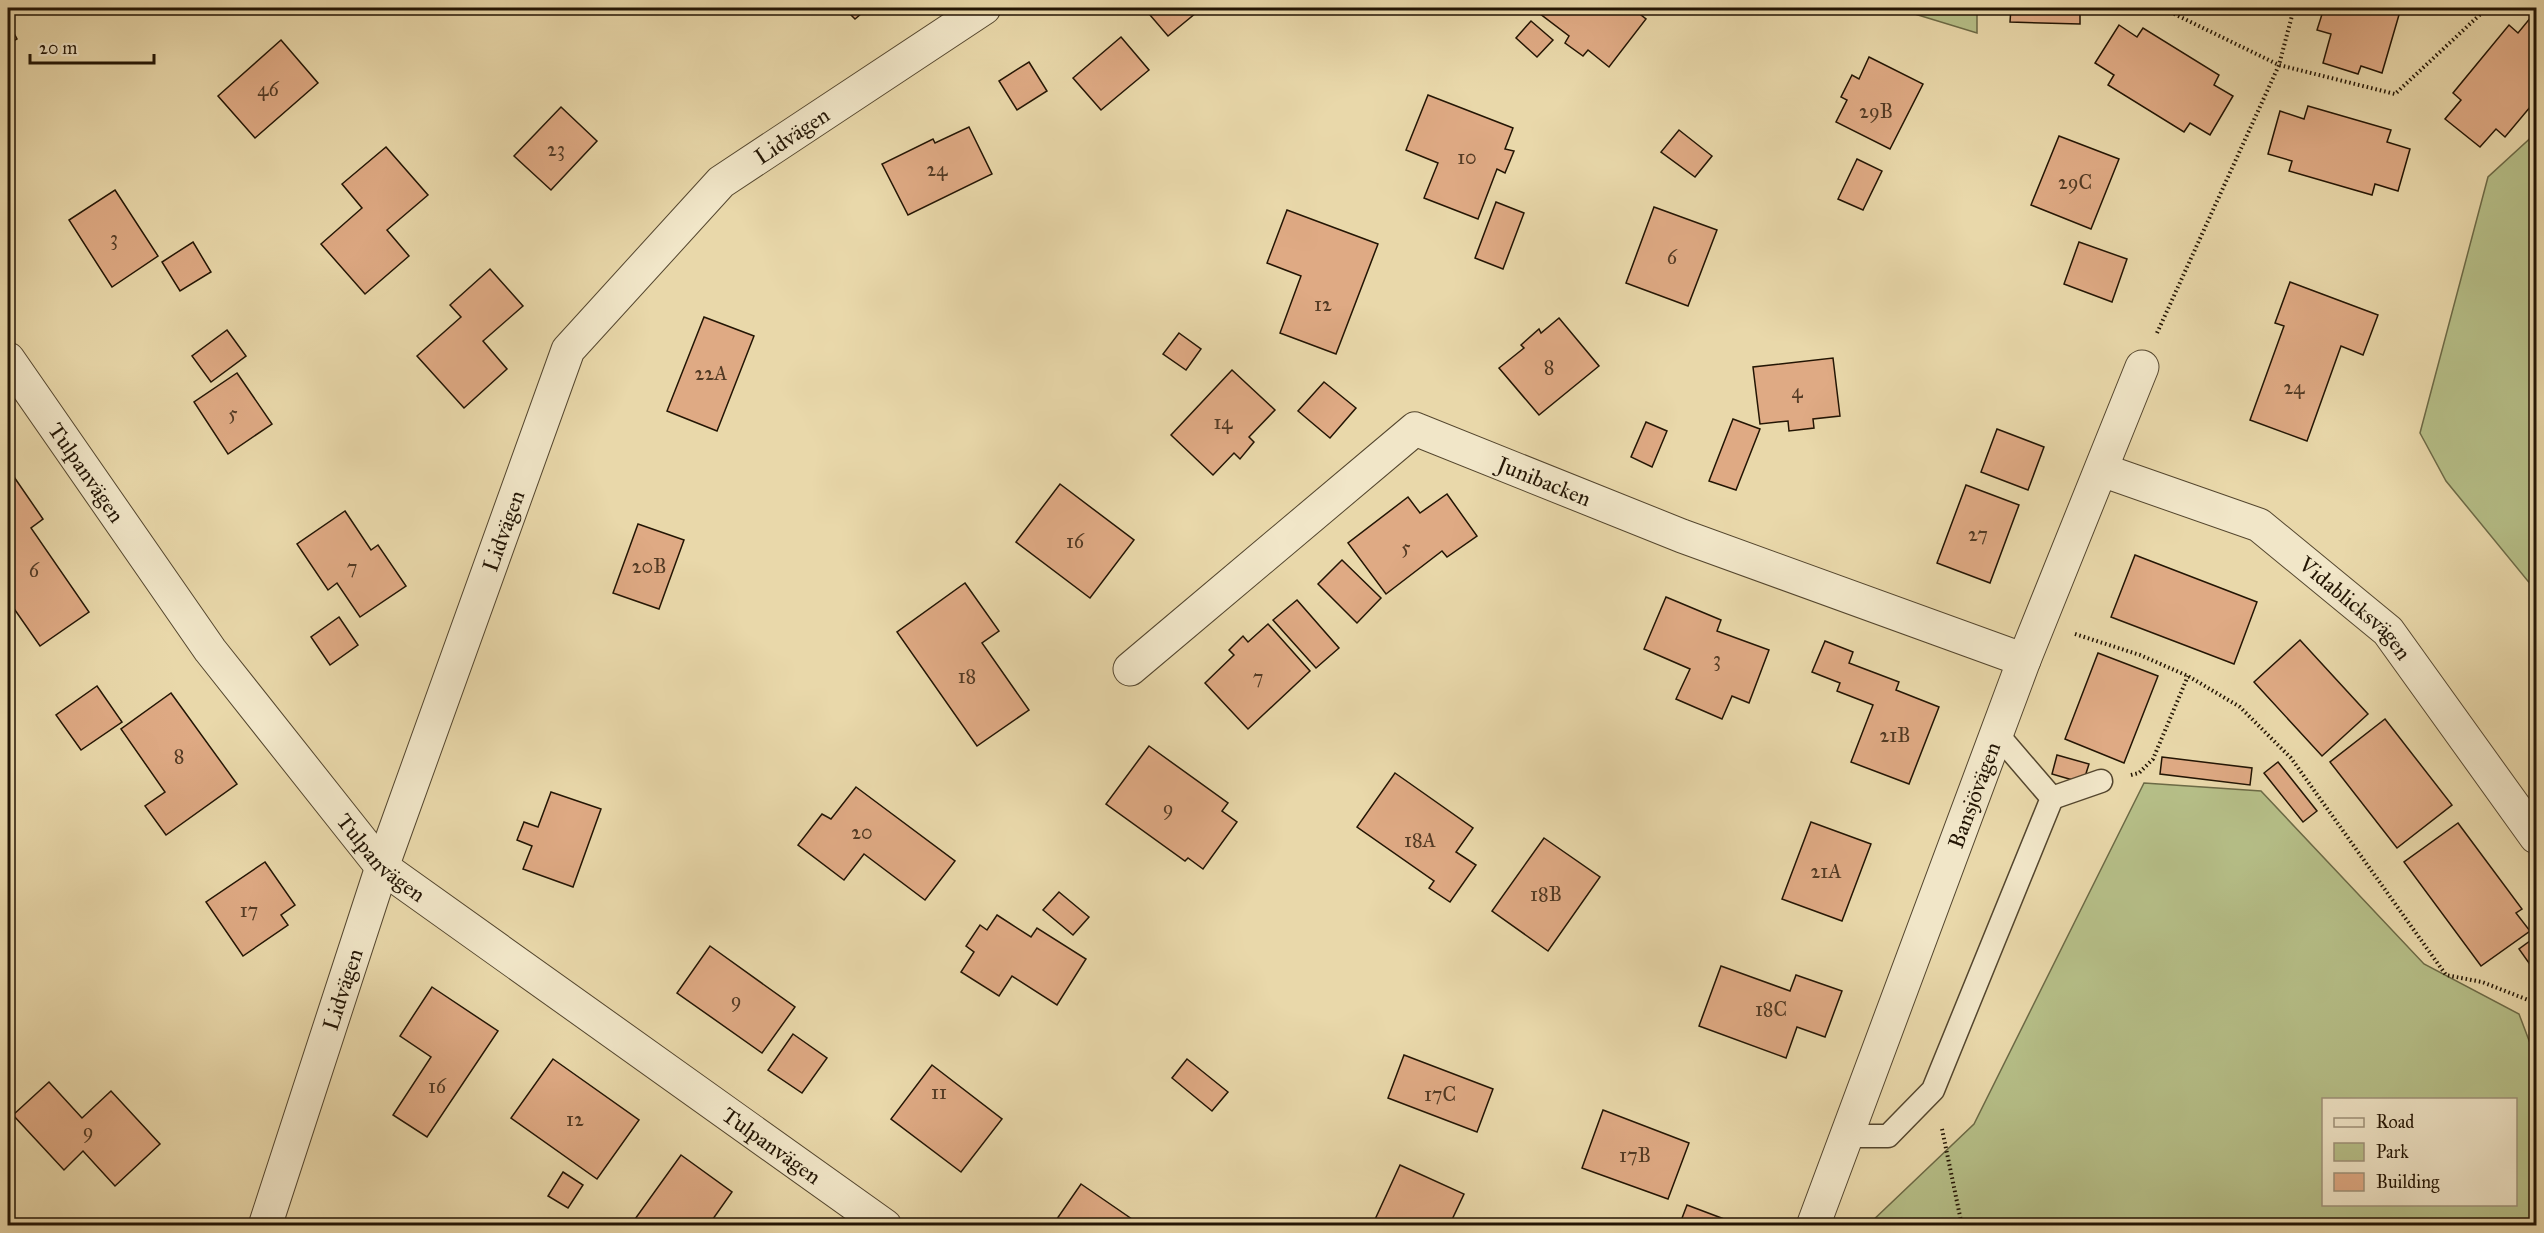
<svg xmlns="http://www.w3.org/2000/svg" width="2544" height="1233" font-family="'IM FELL Great Primer',serif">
<rect width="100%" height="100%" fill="#e9d8aa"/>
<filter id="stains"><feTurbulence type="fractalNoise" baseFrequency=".00333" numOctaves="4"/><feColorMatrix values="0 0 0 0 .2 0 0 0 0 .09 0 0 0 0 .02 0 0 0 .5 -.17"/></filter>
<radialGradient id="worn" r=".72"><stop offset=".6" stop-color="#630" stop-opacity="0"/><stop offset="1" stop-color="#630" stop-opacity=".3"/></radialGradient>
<g fill="#b6bf88" stroke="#6c6a46" stroke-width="1.5" fill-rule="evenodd">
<polygon points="1895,8 1977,8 1977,33"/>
<polygon points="2536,133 2536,591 2446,481 2420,433 2488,177"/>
<path d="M2144,783L2261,791L2424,964L2519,1014L2536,1059V1225H1868L1974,1124ZM2324,1100H2516V1204H2324Z"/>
</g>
<g fill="#dfaa84" stroke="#231504" stroke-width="1.5">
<polygon points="844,8 868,8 855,19"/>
<polygon points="1144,8 1202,8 1168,36"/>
<polygon points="1543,8 1632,8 1646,19 1609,67 1588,50 1583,56 1565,43 1569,36 1539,13"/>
<polygon points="2011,8 2080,8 2080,24 2010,22"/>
<polygon points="2324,8 2401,8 2382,73 2361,66 2358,74 2323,63 2331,34 2317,30"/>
<polygon points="2536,11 2536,100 2505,137 2496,129 2480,147 2445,119 2461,100 2453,93 2509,25 2518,33"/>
<polygon points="1531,21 1553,40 1537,57 1516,38"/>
<polygon points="8,22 17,39 8,44"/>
<polygon points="2119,25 2137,37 2143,28 2219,75 2214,85 2233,96 2210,135 2190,123 2184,132 2108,85 2114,75 2095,63"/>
<polygon points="1121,37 1149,70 1101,110 1073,78"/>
<polygon points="281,40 318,83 255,138 218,96"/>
<polygon points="1869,57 1923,84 1890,149 1836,122 1847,100 1841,97 1852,75 1859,79"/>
<polygon points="1029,62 1047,91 1017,110 999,81"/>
<polygon points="1428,95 1513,128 1505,149 1514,151 1505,173 1497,169 1478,219 1424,198 1438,163 1406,150"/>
<polygon points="2308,106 2391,130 2387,142 2410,149 2398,191 2375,184 2372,195 2289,171 2292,161 2268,154 2280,111 2304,119"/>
<polygon points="561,107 597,141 551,190 514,156"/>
<polygon points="969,127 992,174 908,215 882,164 933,139 935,143"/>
<polygon points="1679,130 1712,156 1695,177 1661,152"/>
<polygon points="2059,136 2119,159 2091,229 2031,205"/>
<polygon points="386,147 428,195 387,230 409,256 365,294 321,244 362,208 342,184"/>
<polygon points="1857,159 1882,171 1863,210 1838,199"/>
<polygon points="115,190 158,256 112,287 69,220"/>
<polygon points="1496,202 1524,213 1503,269 1475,258"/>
<polygon points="1654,207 1717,230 1688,306 1626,283"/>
<polygon points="1287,210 1378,244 1336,354 1280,333 1301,276 1267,263"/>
<polygon points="193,242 211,272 180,291 162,262"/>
<polygon points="2079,242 2127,259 2112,302 2064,284"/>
<polygon points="490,269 523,306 483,341 507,369 464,408 417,356 461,317 450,305"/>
<polygon points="2290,282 2378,315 2363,355 2341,346 2307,441 2250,420 2284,326 2275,323"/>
<polygon points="704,317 754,336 717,431 667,411"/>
<polygon points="1559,318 1599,366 1539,415 1499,368 1524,348 1521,345 1539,329 1541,333"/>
<polygon points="227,330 246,356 211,382 192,356"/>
<polygon points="1179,333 1201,349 1186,370 1163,354"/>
<polygon points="1833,358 1840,416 1813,419 1814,428 1789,431 1788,421 1760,424 1753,367"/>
<polygon points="1232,370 1275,410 1249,437 1254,442 1240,459 1234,453 1213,475 1171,435"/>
<polygon points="237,373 272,424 228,454 194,402"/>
<polygon points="1324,382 1356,408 1330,438 1298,411"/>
<polygon points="1733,419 1760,429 1736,490 1709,481"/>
<polygon points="1646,422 1667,431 1652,467 1631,457"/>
<polygon points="1997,429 2044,447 2028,490 1981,472"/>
<polygon points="12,474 43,519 31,528 89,612 40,646 8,600 8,477"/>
<polygon points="1060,484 1134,540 1090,598 1016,542"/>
<polygon points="1966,485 2019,505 1990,583 1937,563"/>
<polygon points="1447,494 1477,536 1447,557 1442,551 1386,594 1348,543 1408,497 1420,513"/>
<polygon points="345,511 371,550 378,545 406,586 360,617 337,583 328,590 297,544"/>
<polygon points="638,524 684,540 659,609 613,593"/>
<polygon points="2135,555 2257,602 2234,664 2111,617"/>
<polygon points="1342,560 1381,598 1357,623 1318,584"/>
<polygon points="965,583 999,631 982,643 1029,710 977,746 897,632"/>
<polygon points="1666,597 1721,620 1717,631 1769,650 1749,703 1732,696 1722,719 1676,699 1690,669 1644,649"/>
<polygon points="1297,600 1339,648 1316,668 1273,620"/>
<polygon points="339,617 358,645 330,665 311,637"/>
<polygon points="1268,624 1310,671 1248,729 1205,683 1234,655 1229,650 1243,636 1248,642"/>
<polygon points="2300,640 2368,714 2322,756 2254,682"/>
<polygon points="1825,641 1853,652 1849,663 1899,682 1896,690 1939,707 1909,784 1851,762 1873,705 1837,691 1840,683 1812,672"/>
<polygon points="2098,653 2158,676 2124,763 2065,739"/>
<polygon points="97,686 122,722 81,750 56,715"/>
<polygon points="171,693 237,784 166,835 145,806 165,792 121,729"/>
<polygon points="2385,719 2452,805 2397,848 2330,762"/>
<polygon points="1149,746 1228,803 1222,811 1237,822 1203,869 1188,858 1185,861 1106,804"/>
<polygon points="2057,755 2089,764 2083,783 2052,774"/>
<polygon points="2162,757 2252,768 2250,785 2160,774"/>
<polygon points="2278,762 2317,811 2303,822 2264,773"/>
<polygon points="1395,773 1473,828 1456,852 1476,865 1450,902 1429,888 1434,881 1357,827"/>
<polygon points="856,787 955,861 925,900 864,854 844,880 798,845 822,814 831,819"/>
<polygon points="551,792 601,809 573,887 523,869 532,846 517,840 524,822 538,827"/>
<polygon points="1811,822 1871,844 1842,921 1782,899"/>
<polygon points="2458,823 2522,909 2516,913 2530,931 2481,966 2404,862"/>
<polygon points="1544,838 1600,877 1548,951 1492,911"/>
<polygon points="265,862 295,905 281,915 288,925 243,956 206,902"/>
<polygon points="1059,892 1089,917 1073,935 1043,910"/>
<polygon points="997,915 1031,937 1037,928 1086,959 1057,1005 1012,976 999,996 961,972 974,952 966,946 980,925 987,930"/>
<polygon points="2534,938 2536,941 2536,973 2519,949"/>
<polygon points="710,946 795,1007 762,1053 677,993"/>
<polygon points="1721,966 1790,991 1796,975 1842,991 1825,1037 1797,1027 1786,1058 1699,1026"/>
<polygon points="432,987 498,1031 427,1137 393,1115 431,1057 400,1036"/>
<polygon points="793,1034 827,1058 802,1093 768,1070"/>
<polygon points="1404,1055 1493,1089 1477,1132 1388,1098"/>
<polygon points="553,1059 639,1120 597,1179 511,1118"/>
<polygon points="1187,1059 1228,1092 1212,1111 1172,1078"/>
<polygon points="932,1065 1002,1119 961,1172 891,1119"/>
<polygon points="49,1082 82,1118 111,1091 160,1144 115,1186 83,1151 64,1170 13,1115"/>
<polygon points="1603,1110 1689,1143 1668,1199 1582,1168"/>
<polygon points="681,1155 732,1192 708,1226 630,1226"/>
<polygon points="1400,1165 1464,1194 1449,1226 1372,1226"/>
<polygon points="563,1172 583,1185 568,1208 548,1196"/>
<polygon points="1081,1184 1142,1226 1052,1226"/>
<polygon points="1687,1205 1732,1222 1730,1226 1679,1226"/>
</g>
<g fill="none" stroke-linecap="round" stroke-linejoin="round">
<g stroke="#54462e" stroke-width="25">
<g id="service">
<polyline points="2052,798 2101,781"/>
<polyline points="1846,1136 1888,1136 1933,1090 2052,798 1997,734"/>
</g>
</g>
<g stroke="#54462e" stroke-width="35">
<g id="minor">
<path id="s1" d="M8,359L210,650L382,867L885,1226"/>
<path id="s2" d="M2102,470L2259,525L2388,631L2536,837"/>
<path id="s3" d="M1130,669L1415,429L1682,536L2024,660"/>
<path id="s4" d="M265,1226L382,867L568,350L721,182L984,8"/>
<path id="s5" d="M1813,1226L2024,660L2142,367"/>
</g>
</g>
<g stroke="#231504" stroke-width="4" stroke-dasharray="1.5 3" stroke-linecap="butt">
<polyline points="2162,8 2279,65 2395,94 2487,8"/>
<polyline points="2157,333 2279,65 2294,8"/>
<polyline points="2075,634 2140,655 2188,676 2240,707 2291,758 2446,975 2482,982 2536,1003"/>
<polyline points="2131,775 2139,773 2153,759 2188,676"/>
<polyline points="1942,1129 1962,1226"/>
</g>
<use href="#service" stroke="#f1e6c8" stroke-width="22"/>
<use href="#minor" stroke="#f1e6c8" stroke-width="33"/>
</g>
<g text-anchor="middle" stroke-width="5" stroke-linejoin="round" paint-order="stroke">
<g font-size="20" fill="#523a24">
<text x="268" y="96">46</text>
<text x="1876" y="118">29B</text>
<text x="556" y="156">23</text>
<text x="1467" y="164">10</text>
<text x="937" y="176">24</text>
<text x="2075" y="189">29C</text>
<text x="114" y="245">3</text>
<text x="1672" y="264">6</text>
<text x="1323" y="311">12</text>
<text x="1549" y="374">8</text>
<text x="711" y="380">22A</text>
<text x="2294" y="394">24</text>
<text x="1797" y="398">4</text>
<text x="233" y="420">5</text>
<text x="1223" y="429">14</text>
<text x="1978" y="541">27</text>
<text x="1075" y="548">16</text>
<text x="1406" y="554">5</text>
<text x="649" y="573">20B</text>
<text x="352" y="574">7</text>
<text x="34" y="577">6</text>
<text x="1717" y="666">3</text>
<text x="967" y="683">18</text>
<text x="1258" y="684">7</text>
<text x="1895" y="742">21B</text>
<text x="179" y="763">8</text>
<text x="1168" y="815">9</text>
<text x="862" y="839">20</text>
<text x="1420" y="847">18A</text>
<text x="1826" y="878">21A</text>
<text x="1546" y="901">18B</text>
<text x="249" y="917">17</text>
<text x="736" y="1007">9</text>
<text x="1771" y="1016">18C</text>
<text x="437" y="1093">16</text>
<text x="939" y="1099">11</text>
<text x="1440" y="1101">17C</text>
<text x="575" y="1126">12</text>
<text x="88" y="1138">9</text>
<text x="1635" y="1162">17B</text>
</g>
<g font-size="22" fill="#231504" stroke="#f1e6c8">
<text dy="8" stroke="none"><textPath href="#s4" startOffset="1239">Lidvägen</textPath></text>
<text dy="8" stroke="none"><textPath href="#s1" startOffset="138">Tulpanvägen</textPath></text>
<text dy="8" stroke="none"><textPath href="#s3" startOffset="512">Junibacken</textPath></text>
<text dy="8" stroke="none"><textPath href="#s4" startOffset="735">Lidvägen</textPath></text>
<text dy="8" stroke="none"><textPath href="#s2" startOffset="294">Vidablicksvägen</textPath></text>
<text dy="8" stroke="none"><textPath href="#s5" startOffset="460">Bansjövägen</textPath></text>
<text dy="8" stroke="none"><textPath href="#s1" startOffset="624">Tulpanvägen</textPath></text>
<text dy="8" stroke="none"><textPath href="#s4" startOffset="249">Lidvägen</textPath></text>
<text dy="8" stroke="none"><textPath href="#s1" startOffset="1110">Tulpanvägen</textPath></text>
</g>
</g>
<rect width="2544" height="1233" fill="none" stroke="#e9d8aa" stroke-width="30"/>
<rect x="9" y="9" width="2526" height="1215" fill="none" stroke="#231504" stroke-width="3"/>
<rect x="15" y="15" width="2514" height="1203" fill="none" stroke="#231504" stroke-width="1.5"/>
<rect x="2322" y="1098" width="195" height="108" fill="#f1e6c8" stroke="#9f927a" stroke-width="1.5"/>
<rect x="2334" y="1118" width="30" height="9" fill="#f1e6c8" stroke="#9f927a" stroke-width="1.5"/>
<text x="2376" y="1128" font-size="18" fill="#231504">Road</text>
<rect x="2334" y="1143" width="30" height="18" fill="#b6bf88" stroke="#9f927a" stroke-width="1.5"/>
<text x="2376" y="1158" font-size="18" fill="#231504">Park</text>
<rect x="2334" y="1173" width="30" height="18" fill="#dfaa84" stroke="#9f927a" stroke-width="1.5"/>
<text x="2376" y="1188" font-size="18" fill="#231504">Building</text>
<path d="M30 54v9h124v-9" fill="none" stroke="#231504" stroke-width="3"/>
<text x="39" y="54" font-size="18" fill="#231504" stroke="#f1e6c8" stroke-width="4.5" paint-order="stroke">20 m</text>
<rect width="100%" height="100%" filter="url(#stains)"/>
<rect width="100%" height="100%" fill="url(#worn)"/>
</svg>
